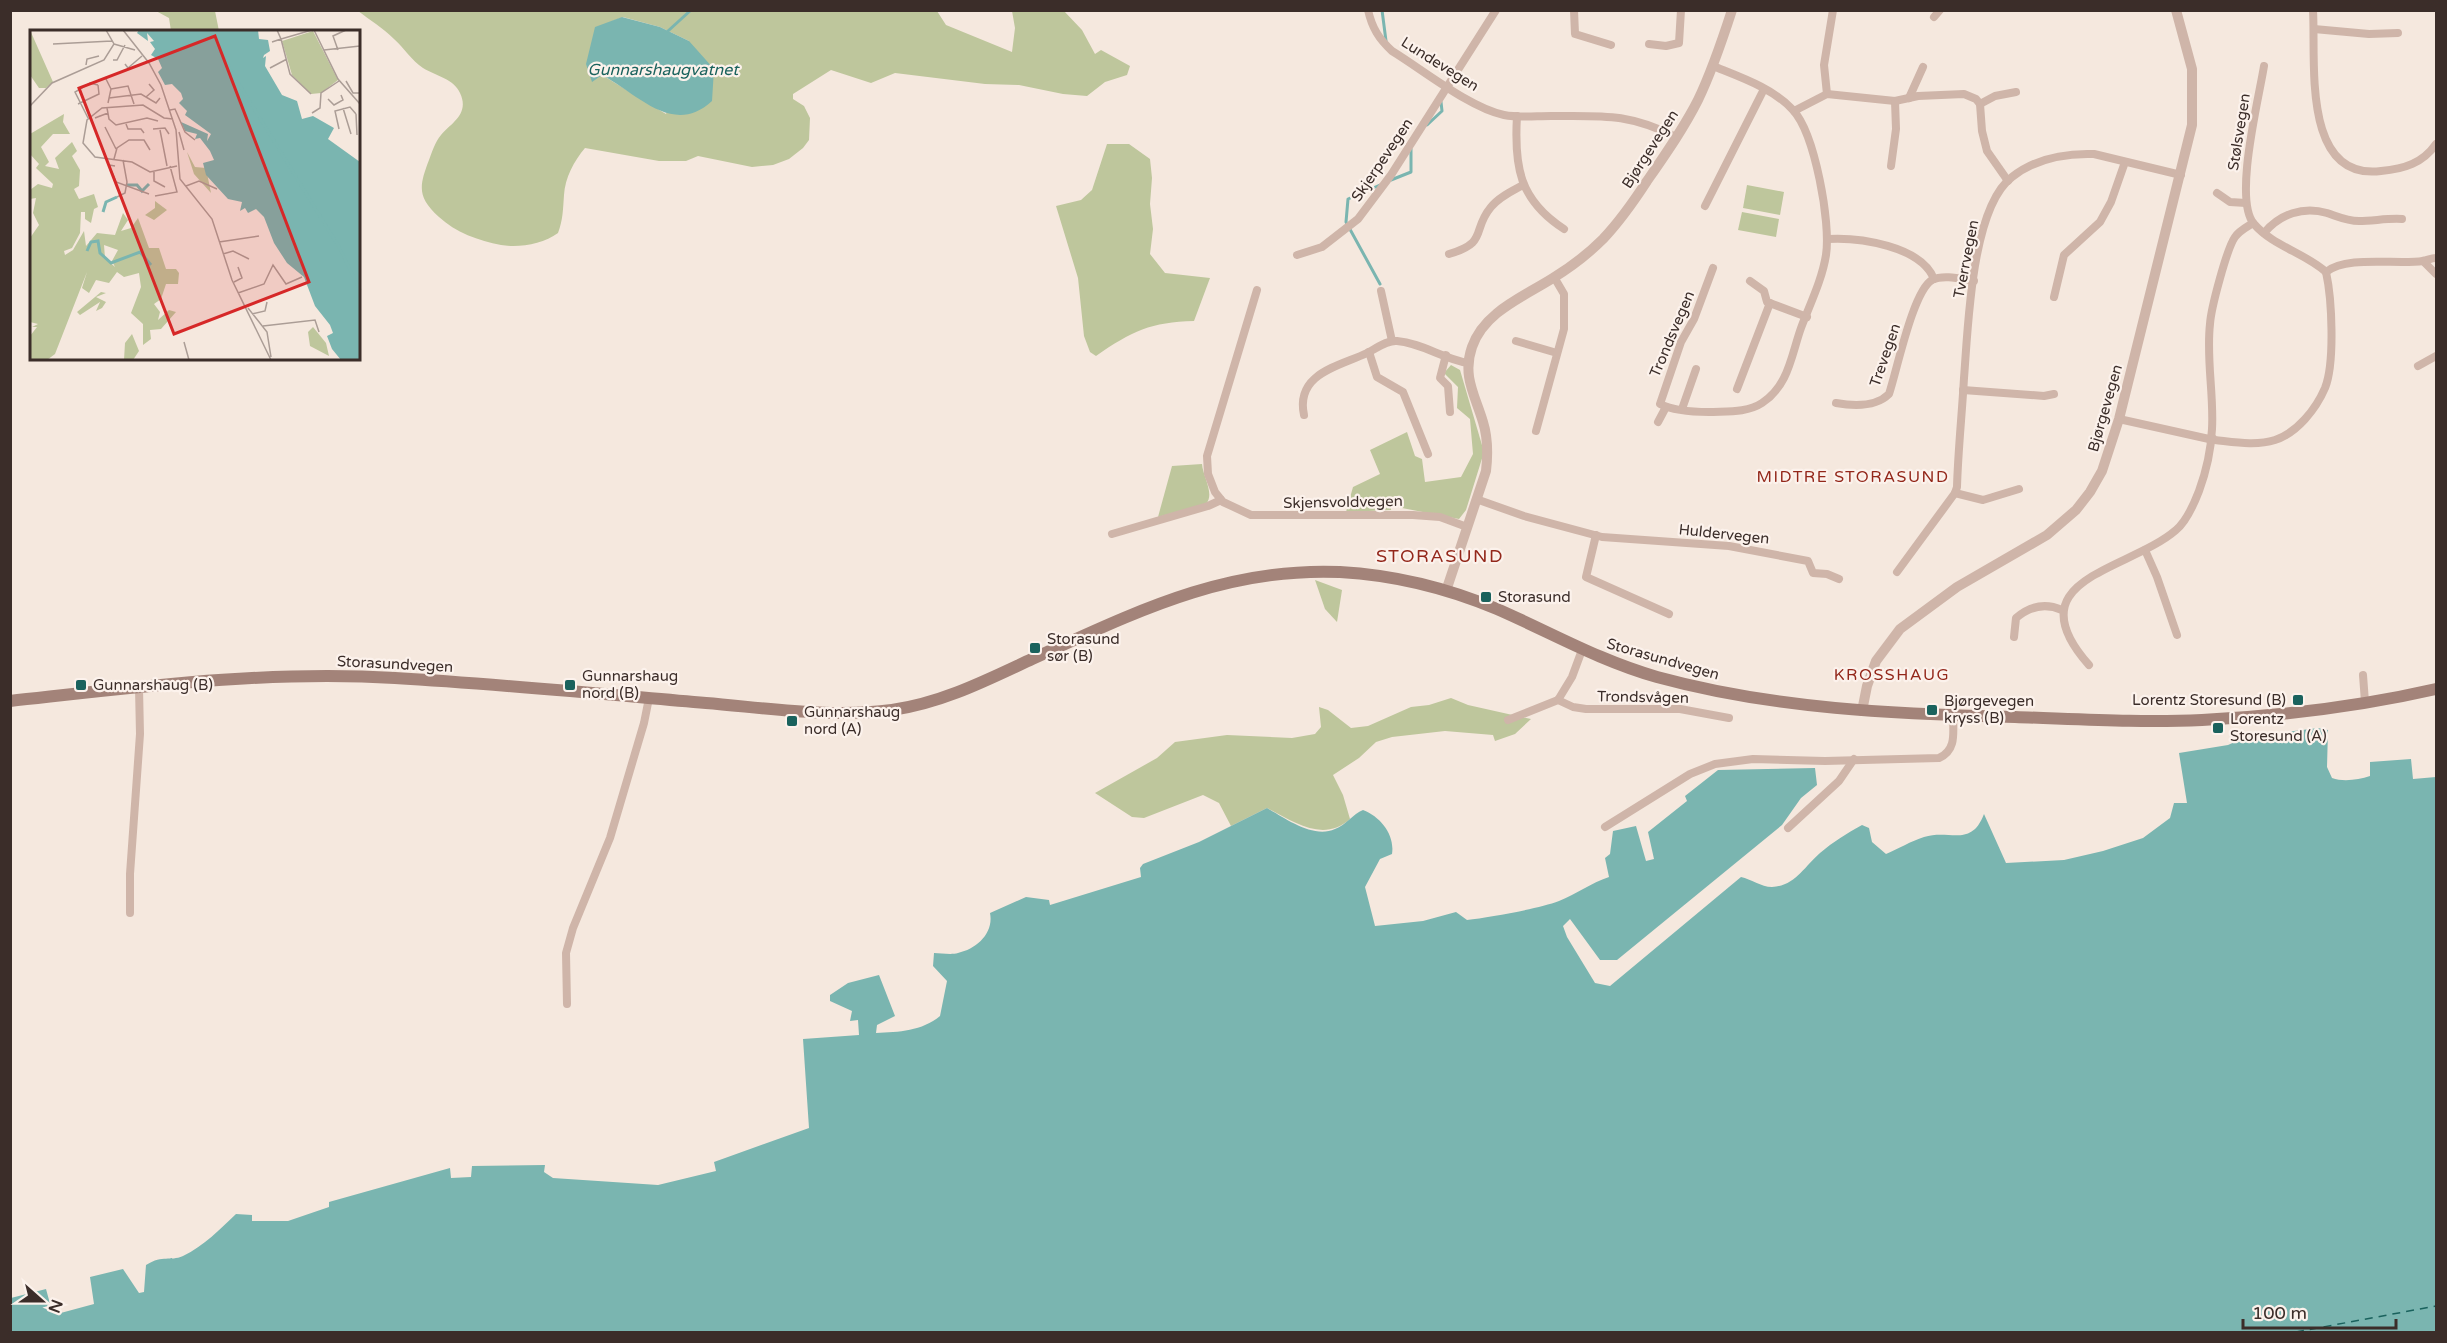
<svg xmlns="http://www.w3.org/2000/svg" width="2447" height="1343" font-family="'Varela Round',sans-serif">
<rect width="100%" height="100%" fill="#f5e8de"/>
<g fill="#bec69c" fill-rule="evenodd">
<polygon points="156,11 215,11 219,31 171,31 169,18"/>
<path d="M358,11H937L946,25L1012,52L1015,28L1012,11H1064L1082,30L1095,54L1101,50L1130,66L1127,75L1105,82L1087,96L1063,94L1019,85L985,84L895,73L871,83L831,70L793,94V99L804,106L810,118L809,140L803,148L789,159L773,165L752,167L698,156L686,161H659L585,148C574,161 565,178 564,195C563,209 563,220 558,233C543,244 519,248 501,245C479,241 455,232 439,217C417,197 419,186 429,160C432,152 435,142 441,135C451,123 470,114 460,93C454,79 436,76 423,68C412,61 404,48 394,39C383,28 370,20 358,11ZM623,17L660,27L689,41L666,114L602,75L595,28Z"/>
<path d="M1107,144H1129L1150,159L1152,178L1150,204L1153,229L1150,254L1165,273L1210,278L1194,321C1151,322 1132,331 1096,356L1090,352L1084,336L1078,278L1056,206L1081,200L1092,190Z"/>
<polygon points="1747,185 1784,192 1780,215 1743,208"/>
<polygon points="1742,212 1779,219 1776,237 1738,230"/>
<polygon points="1451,365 1460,370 1484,452 1466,510 1459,519 1402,508 1400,496 1391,497 1391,510 1346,512 1353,487 1380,474 1370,450 1407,432 1415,456 1422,459 1425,482 1461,477 1473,454 1470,419 1457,408 1458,387 1444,373"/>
<path d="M1202,464C1203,477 1215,494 1206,504L1158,517L1172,466Z"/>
<polygon points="1315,580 1342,590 1337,622 1325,609"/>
<path d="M1451,698L1468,705L1531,719L1515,734L1495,741L1493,735L1445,731L1392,737L1376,742L1359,758L1333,775L1343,795L1350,819C1323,843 1294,822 1267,808L1231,826L1219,803L1203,795L1144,818L1132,817L1095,793L1157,758L1175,742L1227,735L1292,738L1315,734L1321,727L1319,707L1328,710L1351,728L1368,726L1411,707L1429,705Z"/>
</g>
<g fill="#7ab5b0">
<path d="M622,17L660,27L689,41L714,69L712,101C673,137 638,94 602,75L592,82L586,64L595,27Z"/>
<path d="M2318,728L2328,730L2327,767L2332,778C2343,782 2358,780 2370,776V762L2411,759L2413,779L2436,777V1332H11V1298L46,1289L52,1311L57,1314L94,1304L90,1277L123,1269L139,1293L144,1292L146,1265C164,1254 169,1262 183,1256C204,1246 220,1229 236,1214L252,1215V1221H288L329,1207V1202L450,1168L451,1178L471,1177L472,1166L545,1165L544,1172L553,1178L658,1185L716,1171L714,1162L809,1128L803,1039L859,1035L858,1020L850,1021L852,1011L830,1001V995L848,983L879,975L895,1016L877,1025L876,1033C899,1032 922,1031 940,1016L947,981L933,966L934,953C941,953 951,955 958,953C977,949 994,933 990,913L1026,897L1049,900L1050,905L1141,877L1140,868L1143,864L1199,842L1267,808C1285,818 1313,839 1335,829C1346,825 1353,814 1363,810C1381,817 1395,835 1392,854L1380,859L1365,887L1375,926L1423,921L1456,912L1467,920C1490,917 1538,909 1559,901C1576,894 1591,883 1609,877L1605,858L1610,854L1613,831L1636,826L1646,861L1654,859L1648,832L1687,801L1685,796L1718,770L1815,768L1817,785L1801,798L1782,825L1617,960H1600L1570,919L1563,926L1567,937L1595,983L1610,986L1741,877C1751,879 1761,887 1772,887C1795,886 1804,867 1820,853C1833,842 1847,833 1862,825L1869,828L1872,842L1886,854C1898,849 1911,841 1924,837C1950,829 1971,848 1984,814L2006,863L2064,860L2103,851L2143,838L2170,818L2174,803H2187L2179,753L2228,745L2246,737Z"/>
</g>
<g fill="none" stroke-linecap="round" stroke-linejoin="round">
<g stroke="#7ab5b0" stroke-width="3">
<polyline points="1382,10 1386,41"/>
<polyline points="668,31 691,10"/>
<polyline points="1427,125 1442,111 1441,102"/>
<polyline points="1391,180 1411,172 1411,149"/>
<polyline points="1380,284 1346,222 1348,199 1380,185"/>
</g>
<polyline stroke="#1a625d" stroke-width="1.5" stroke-dasharray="8 6" stroke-linecap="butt" points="2296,1332 2436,1306"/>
<g stroke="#cfb5a9" stroke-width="8">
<path d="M1368,10C1372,28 1379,39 1392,51C1423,70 1470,108 1504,115C1519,118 1535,116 1551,116C1603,116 1628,113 1676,137"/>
<polyline points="1574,10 1575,34 1611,45"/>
<path d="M2313,10C2316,60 2301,181 2381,171C2404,169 2423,163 2436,144"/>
<polyline points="1934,17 1940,10"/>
<polyline points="2314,29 2369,34 2398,33"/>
<polyline points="1649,44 1666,46 1679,43 1681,10"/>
<path d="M2264,66C2259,98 2233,200 2254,224C2273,246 2305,253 2326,272"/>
<polyline points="1827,94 1824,65 1833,10"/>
<polyline points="1909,98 1923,67"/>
<polyline points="1980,104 1995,96 2016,92"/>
<polyline points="1794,111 1827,94 1895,101 1918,96 1964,94 1976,99 1980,104 1982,131 1987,151 2008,181"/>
<path d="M1517,116C1514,166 1519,200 1564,229"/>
<polyline points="1891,166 1896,129 1895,101"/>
<polyline points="2217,193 2230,202 2246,203"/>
<polyline points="1705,206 1764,89"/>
<path d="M2264,233C2280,214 2303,206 2327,213C2339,217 2347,221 2359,221C2373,221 2388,218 2402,219"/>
<path d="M1827,239C1859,237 1921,246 1934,279"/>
<path d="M1449,254C1489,242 1471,231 1491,207C1499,197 1512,191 1523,185"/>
<polyline points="1297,255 1322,247 1358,219 1391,175 1496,10"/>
<polyline points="2423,261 2436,274"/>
<path d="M1713,268L1694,319L1681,342L1660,404C1674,411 1693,412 1709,412C1726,411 1747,413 1762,403C1789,385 1791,356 1801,328C1810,304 1822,280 1826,255C1831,223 1815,134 1793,110C1773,88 1740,77 1713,66"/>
<path d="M2326,272C2347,255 2396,265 2423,261C2428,260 2431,258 2436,258"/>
<polyline points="1750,281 1764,291 1767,302 1807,317"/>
<polyline points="1257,290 1207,456 1208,474 1215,492 1223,502 1251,515 1413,515 1440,517 1467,527"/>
<polyline points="1381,291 1392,341"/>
<polyline points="2054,297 2064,255 2100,222 2111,202 2125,162"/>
<polyline points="1516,341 1557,353"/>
<polyline points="1369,352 1377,377 1403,392 1428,454"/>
<polyline points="1446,355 1440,378 1448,386 1450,412"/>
<polyline points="2418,366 2436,356"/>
<polyline points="1737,389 1770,303"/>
<polyline points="1963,390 2044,396 2054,394"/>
<path d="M1836,403C1853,406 1876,407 1889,394C1897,370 1913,291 1932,280C1944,274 1961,279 1974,281"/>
<polyline points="1682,409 1696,369"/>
<path d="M1304,415C1295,373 1340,366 1367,353C1376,349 1386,340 1397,341C1422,343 1443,359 1468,363"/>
<path d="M2119,419L2209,439L2211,437L2215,440C2234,442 2256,446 2275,440C2297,433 2316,409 2325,388C2335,363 2332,299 2326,272"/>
<polyline points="1658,422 1666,407"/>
<polyline points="1536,431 1564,329 1564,294 1554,277"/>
<polyline points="1955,493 1983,500 2019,489"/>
<polyline points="1476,499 1524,516 1602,537 1729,546 1808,561 1813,573 1827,574 1839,579"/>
<polyline points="1112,534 1208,506 1221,500"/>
<polyline points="1596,535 1586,577 1669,614"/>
<polyline points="2145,550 2157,577 2177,635"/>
<path d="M1897,572L1955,493L1957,487C1958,451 1962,414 1964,378C1968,329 1971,208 2012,177C2035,159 2065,153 2094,154L2181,175"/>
<path d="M2014,637L2016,618C2030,606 2046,603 2062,610"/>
<path d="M2089,665C2012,578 2129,571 2176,530C2187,521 2194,504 2199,491C2206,472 2211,449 2212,429C2214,394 2206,359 2210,324C2211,308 2227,248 2235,237C2240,230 2247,227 2253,223"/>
<polyline points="2363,675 2365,702"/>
<polyline points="1558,700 1573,707 1586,709 1680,709 1729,718"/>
<polyline points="1508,720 1558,700 1572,677 1582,650"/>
<path d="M1605,827L1690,774L1715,764L1753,759L1825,761L1939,758C1957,750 1953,732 1953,716"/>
<polyline points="1788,828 1839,781 1854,759"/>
<polyline points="130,913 130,874 140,734 139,688"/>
<polyline points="567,1004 566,953 573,928 610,838 644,723 649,698"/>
</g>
<g stroke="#cfb5a9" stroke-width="10">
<path d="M1446,591L1486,471C1488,454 1488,438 1483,422C1475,395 1462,376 1472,347C1484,312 1523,297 1553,278C1571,267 1588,254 1603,239C1620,221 1634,201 1647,181C1665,155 1684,128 1698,100C1712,71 1722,41 1732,10"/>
<polyline points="1862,711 1867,686 1876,661 1900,629 1957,587 2047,535 2076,510 2090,492 2102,471 2119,419 2192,125 2192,69 2176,10"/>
</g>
<path stroke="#a38379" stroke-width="12" d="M10,701C138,687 267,670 395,678C499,684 602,694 706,703C767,708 831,718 892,710C942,703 987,680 1032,659C1134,613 1224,567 1340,572C1394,575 1447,588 1497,609C1552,633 1598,660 1657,677C1774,709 1895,714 2015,717C2077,719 2140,723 2202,720C2279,716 2362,706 2436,689"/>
</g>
<g fill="#1a625d" stroke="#fcf2ec" stroke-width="2">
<rect x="1480" y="591" width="12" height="12" rx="3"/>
<rect x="1029" y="642" width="12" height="12" rx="3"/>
<rect x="75" y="679" width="12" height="12" rx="3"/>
<rect x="564" y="679" width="12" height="12" rx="3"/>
<rect x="2292" y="694" width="12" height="12" rx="3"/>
<rect x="1926" y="704" width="12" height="12" rx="3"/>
<rect x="786" y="715" width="12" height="12" rx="3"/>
<rect x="2212" y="722" width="12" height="12" rx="3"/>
</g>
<g text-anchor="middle" stroke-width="4.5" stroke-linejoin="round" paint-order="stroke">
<g font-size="15" fill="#3b2d29" stroke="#fcf2ec">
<text transform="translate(1440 64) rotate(32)" y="5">Lundevegen</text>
<text transform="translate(2239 132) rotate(-81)" y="5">Stølsvegen</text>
<text transform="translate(1650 149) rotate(-57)" y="5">Bjørgevegen</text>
<text transform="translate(1382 160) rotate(-56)" y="5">Skjerpevegen</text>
<text transform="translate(1966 259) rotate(-79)" y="5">Tverrvegen</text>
<text transform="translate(1672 334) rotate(-67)" y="5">Trondsvegen</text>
<text transform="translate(1885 355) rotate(-71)" y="5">Trevegen</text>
<text transform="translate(2105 408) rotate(-74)" y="5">Bjørgevegen</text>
<text transform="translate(1343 502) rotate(-1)" y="5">Skjensvoldvegen</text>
<text transform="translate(1724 534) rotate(6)" y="5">Huldervegen</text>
<text transform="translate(1663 659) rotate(16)" y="5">Storasundvegen</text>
<text transform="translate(395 664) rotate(3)" y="5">Storasundvegen</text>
<text transform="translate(1643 697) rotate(1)" y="5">Trondsvågen</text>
</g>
<g font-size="15" fill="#3b2d29" stroke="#fcf2ec" text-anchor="start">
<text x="1498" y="602">Storasund</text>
<text x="1047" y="644">Storasund<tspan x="1047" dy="17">sør (B)</tspan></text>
<text x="582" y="681">Gunnarshaug<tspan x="582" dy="17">nord (B)</tspan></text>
<text x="93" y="690">Gunnarshaug (B)</text>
<text x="2286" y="705" text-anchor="end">Lorentz Storesund (B)</text>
<text x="1944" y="706">Bjørgevegen<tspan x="1944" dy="17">kryss (B)</tspan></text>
<text x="804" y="717">Gunnarshaug<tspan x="804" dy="17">nord (A)</tspan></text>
<text x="2230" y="724">Lorentz<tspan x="2230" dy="17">Storesund (A)</tspan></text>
</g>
<g font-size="16" font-style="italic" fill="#1a625d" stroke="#fcf2ec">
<text x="663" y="75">Gunnarshaugvatnet</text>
</g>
<g font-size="16" letter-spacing="1.5" fill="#93271a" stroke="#fcf2ec">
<text x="1853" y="482">MIDTRE STORASUND</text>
<text x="1892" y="680">KROSSHAUG</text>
</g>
<g font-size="18" letter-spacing="1.5" fill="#93271a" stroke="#fcf2ec">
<text x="1440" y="562">STORASUND</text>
</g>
</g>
<g transform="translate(30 30)">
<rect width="330" height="330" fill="#f5e8de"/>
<path d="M0,0L23,52L16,58H9L0,45ZM283,1L308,50L291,63L281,64L262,45L252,11ZM34,84L33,92L40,104H23L11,117L19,132L15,136L29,139L25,128L42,112L47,121L42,126L50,140L49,156L44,159L49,169L64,164L68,177L64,179L61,193L55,189V182H51L50,203L42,218L34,221L35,225L43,220L54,201L56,216L67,203L85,205L93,183L98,190L91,201L101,198L108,188L119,218H129L136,239H146L149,243L148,254H136L131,269L124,274L130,282L128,290L139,280L146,282L131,299L120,300L121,309L113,315V294L101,283L111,257L109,243L94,247L87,242L79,253L66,250L59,263L52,258L57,242L25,324L17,330H0V306L7,297H2L8,294L0,292V208L9,195L3,183L6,168L0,169V160L8,154L22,158L23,154L6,138L9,134L0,124V104ZM74,215L88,220L82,231L85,237L75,228ZM157,122L165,137L176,138L181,163L164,144ZM125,171L137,180L124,190L115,185L125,178ZM71,262L76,263L66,267L76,272L72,278L66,281L70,272L50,285L47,282ZM283,297L296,313L299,326L280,316L278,302ZM102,304L109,321L103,330H94L95,313Z" fill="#bec69c" fill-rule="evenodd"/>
<path d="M109,0H228L229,9L238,10L240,21L234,25L233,28L236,26L235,36L252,65L267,71L272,89L283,86L304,98L298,109L330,132V330H311L302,319L297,306L303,303L300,295L285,276L274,247L257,233L244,213L234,187L226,179L218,183L215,178L210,181L212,172L198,169L176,145L173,133L184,130L180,121L170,108L165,109L167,104L155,101L151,92L178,104L177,111L181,104L155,85L157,81L149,73L153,69L151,63L142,54L135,55L128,42L132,38L128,29L121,25L125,19L120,12L124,11L117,3L118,11L107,3Z" fill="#7ab5b0"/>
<path fill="none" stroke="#7ab5b0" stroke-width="3" d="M176,0L309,217L330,260M97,155H107L112,161L119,154M73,182L76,172L87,167M57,221L61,212L68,211L70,223L81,233L110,222L121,235"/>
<path fill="none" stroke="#ab9d96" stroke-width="1.5" d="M93,0L119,33L131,55L146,100L150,149L182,189L202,250L241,330M284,0L308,49L330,74M242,12L251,9L247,0M23,14L82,11M84,14L105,20M294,20L330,16M308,20L303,6L316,0M83,30H87L95,15M95,34L98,38L112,26M56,35L57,29L69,26M240,38L257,29M75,47L81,59L78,73M316,51L323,63H330M81,59L98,56L104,74M281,64L260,44L251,9L282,0M116,67L124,60L119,54M79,68L111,64L126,73L130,68M298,69L304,75L313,70L311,65M48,74L69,64L68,55M0,76L22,53L74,30L84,14L76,0M77,78L79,89L86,95L117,88L128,91M313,78L321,104M140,80L145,79L155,102L165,110M282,83L290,78L291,63L309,51M326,84L327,105M70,86L65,88L78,83M58,88L45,62L60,53L68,55M143,89L134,88L113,75L72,78L57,90L53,113L65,127L102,132L120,142L147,136M96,94L98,99H111L114,103M75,97L86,119M123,99L135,98L139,104M309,99L305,81L320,77L326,84M130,100L137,136M149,102L154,120M84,129L87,118L99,110H114L120,120M85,136L79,135L86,152L119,164M124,142V151L135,157M156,156L169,151L187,159M125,166L147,162L140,136M87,167L95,163L97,152L93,130M189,212L229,206M193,224L203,221L219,229M204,252L212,248L208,237M208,263L234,254L243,235L256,254L272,247M218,278L237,302L241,327M222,284L235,281L237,272M233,296L285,290L289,302M154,312L159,330"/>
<path fill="#d62828" fill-opacity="0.15" stroke="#d62828" stroke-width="3" d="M185,6L279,252L144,304L49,58Z"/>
<rect width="330" height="330" fill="none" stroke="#3b2d29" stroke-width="3"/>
</g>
<rect width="2447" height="1343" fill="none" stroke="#3b2d29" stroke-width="24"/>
<g transform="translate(42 1301) rotate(111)" stroke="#fcf2ec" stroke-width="4.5" paint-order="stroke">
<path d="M0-4.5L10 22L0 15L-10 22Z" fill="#3b2d29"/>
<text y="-9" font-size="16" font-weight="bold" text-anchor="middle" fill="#3b2d29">N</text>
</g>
<path d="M2243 1319v9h153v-9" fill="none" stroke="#3b2d29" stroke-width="3"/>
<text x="2252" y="1319" font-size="18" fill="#3b2d29" stroke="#fcf2ec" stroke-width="4.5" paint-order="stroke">100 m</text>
</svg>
